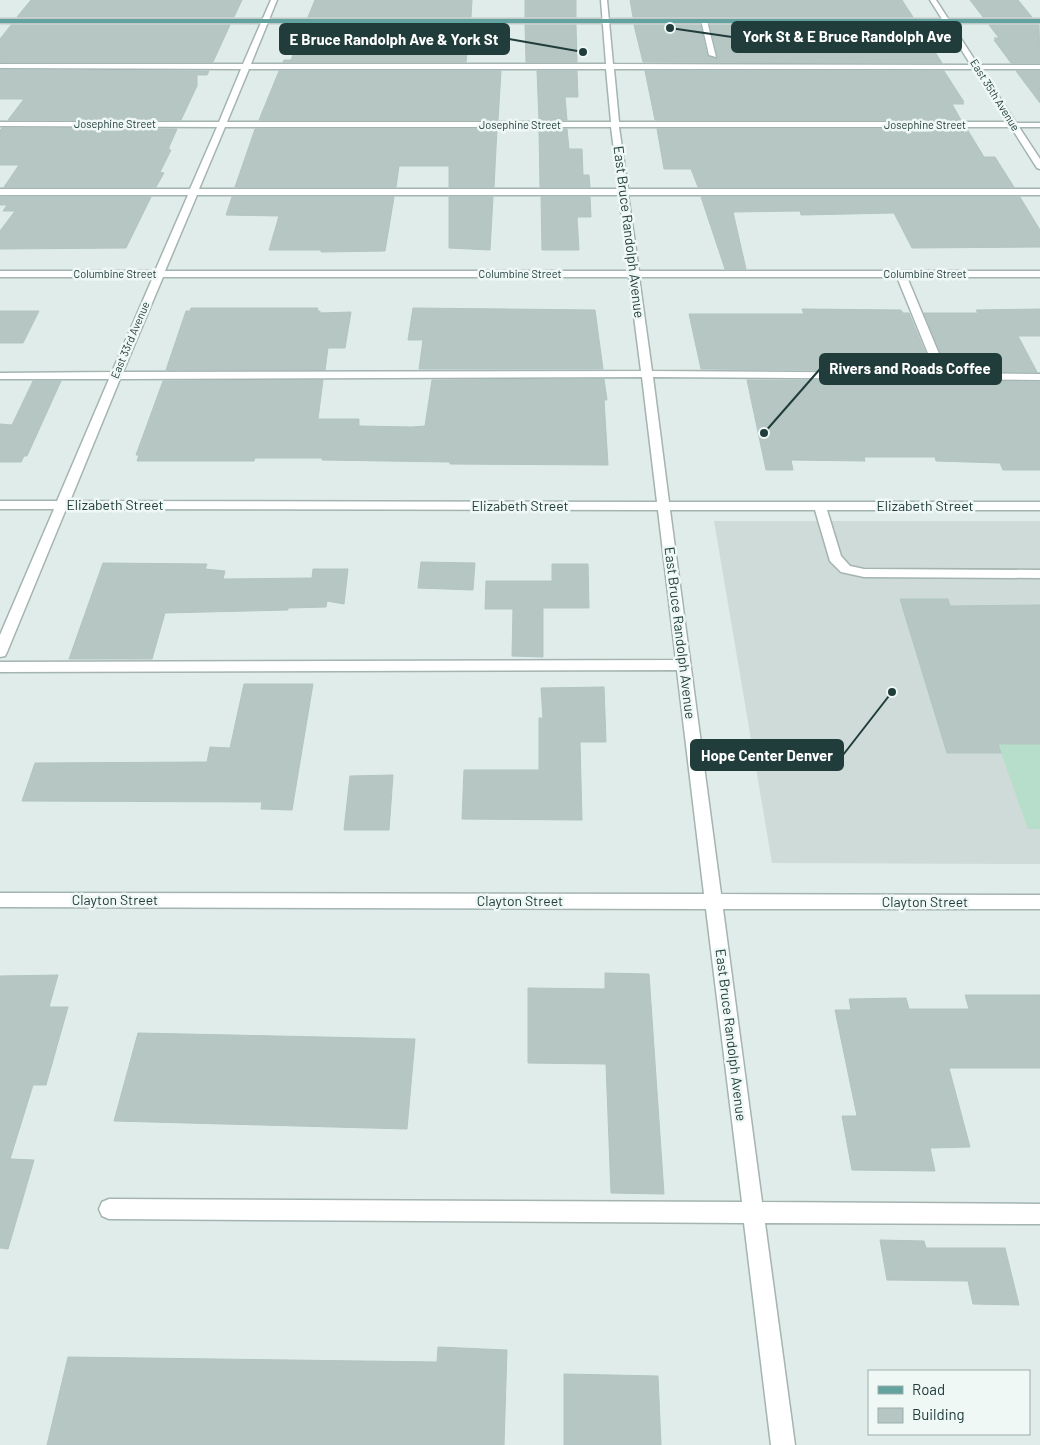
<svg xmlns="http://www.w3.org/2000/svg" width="1040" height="1445" font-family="Barlow,sans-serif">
<rect width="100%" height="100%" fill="#e0ece9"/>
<polygon fill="#cedbd8" points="714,521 1040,521 1040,864 772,863"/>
<polygon fill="#b7deca" points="998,744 1040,744 1040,829 1028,829"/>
<g fill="#b5c6c3" stroke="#b2c5c2">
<polygon points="31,0 242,0 234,17 17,17"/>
<polygon points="315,0 472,0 471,17 308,17"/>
<rect x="525" y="0" width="51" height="17"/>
<polygon points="630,0 902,0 913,17 633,17"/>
<polygon points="970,0 1018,0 1032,17 983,17"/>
<polygon points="11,25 230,25 213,62 0,62 0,39"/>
<polygon points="305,25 470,25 466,62 283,62 284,60 291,60"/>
<polygon points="525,25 576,25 577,62 526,62"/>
<polygon points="634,25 700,25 707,55 715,59 718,57 710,25 918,25 942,63 643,62"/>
<polygon points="989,25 1039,25 1040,63 1011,63 994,40 996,40 994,38 999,38"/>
<polygon points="0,70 209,71 207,75 197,75 197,86 181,120 8,120 24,99 0,99"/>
<polygon points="279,71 501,71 498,120 259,120"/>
<polygon points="537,71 577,71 578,97 565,97 567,120 539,120"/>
<polygon points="645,71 944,71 964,102 962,102 964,104 952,104 961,120 655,120"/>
<polygon points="1016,71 1040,71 1040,103"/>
<polygon points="2,128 177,129 169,147 169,150 171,150 160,172 164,173 156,187 4,187 19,165 0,165 0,130"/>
<polygon points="255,129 497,129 494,187 449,187 449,166 399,166 396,187 235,187"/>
<polygon points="539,129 567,129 569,149 582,149 583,175 589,175 590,187 540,187"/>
<polygon points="657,129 967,129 984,157 995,157 1014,187 698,187 691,169 664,169"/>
<polygon points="0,197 151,197 126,248 0,249 0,231 15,211 3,211 7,205 0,205"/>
<polygon points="232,197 394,197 385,251 321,252 321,250 269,250 279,216 226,215"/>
<polygon points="449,197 493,197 490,250 449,248"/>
<polygon points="541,197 590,197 591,217 577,217 579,250 542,250"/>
<polygon points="701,197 1020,197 1040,230 1040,247 912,248 894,213 801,215 800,211 733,212 746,269 725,269"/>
<polygon points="191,308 318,308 317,311 320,311 320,313 351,312 345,348 328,348 325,370 166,370 186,311 190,311"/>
<polygon points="413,308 595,310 603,369 419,369 423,340 408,340"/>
<polygon points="802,309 901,310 903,313 909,313 933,371 701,369 689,314 804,314"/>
<polygon points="1040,309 1040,336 1018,336 1037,372 948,371 924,313 978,313 976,310"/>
<polygon points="0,311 39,311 23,343 0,343"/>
<polygon points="604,379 607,400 604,400 608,465 450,464 450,462 322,460 322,458 255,458 254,461 137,461 139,455 136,455 163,381 323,380 318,419 359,419 359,426 412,427 425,426 432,380"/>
<polygon points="747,380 1040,382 1040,470 1003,470 1000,463 936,461 935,457 864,457 865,461 791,460 793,470 766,470"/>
<polygon points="33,381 61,381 27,456 24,456 21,462 0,462 0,424 12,425"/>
<polygon points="421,562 475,563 473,590 418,588"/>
<polygon points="103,563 207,564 205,569 225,571 223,579 312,578 313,569 348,569 344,604 327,601 326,607 288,608 288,610 165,613 152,659 69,659"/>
<polygon points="552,564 588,564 589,608 543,608 543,657 512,656 513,609 485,609 486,581 552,581"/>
<polygon points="900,599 948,599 950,606 1040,605 1040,744 998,744 1001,753 947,753"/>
<polygon points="244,684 313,684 292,810 261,809 262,802 22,801 35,763 207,762 210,747 230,748"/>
<polygon points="604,687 606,742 580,742 582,820 462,819 464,770 539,770 539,718 543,718 541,688"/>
<polygon points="393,775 389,830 344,830 350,776"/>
<polygon points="605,973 649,974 664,1194 611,1193 606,1064 528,1063 528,988 605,989"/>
<polygon points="58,975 49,1007 68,1007 46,1085 33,1085 10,1159 34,1160 8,1249 0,1248 0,976"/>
<polygon points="965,995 1040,995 1040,1068 949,1068 970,1147 930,1148 935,1171 852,1170 842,1116 857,1116 835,1010 851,1010 849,999 906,998 909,1009 969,1009"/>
<polygon points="138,1033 415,1039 407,1129 114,1121"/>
<polygon points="880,1240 924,1241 926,1248 1005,1248 1019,1305 973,1304 968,1281 887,1280"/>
<polygon points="438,1347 507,1350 504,1445 47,1445 68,1357 437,1362"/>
<polygon points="564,1374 658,1376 661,1445 564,1445"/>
</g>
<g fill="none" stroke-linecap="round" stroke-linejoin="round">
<g stroke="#a3b4b1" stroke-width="3">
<g id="minor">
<path d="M271,0H277L251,64H606L601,0H607L613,64L971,65L930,0H936L978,65H1040V69H981L1016,123H1040V127H1019L1040,159V169L1037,168L1011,127H619L628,189H1040V195H628L639,271H1040V277H907L947,373L1040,374V380L653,377L669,502H1040V510H827L841,556L850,566L864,569L1040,570V578L864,577L841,572L830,561L815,510H670L721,894L1040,895V909H723L762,1202L1040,1204V1224L765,1223L795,1445H771L744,1223L109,1219L102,1216L99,1209L102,1202L109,1199L742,1202L706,909L0,907V893L704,894L677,670L0,672V662L676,660L658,510L66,509L7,652L5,656L0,657V635L54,509H0V501H57L109,379H0V373L112,372L153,277H0V271H155L188,195H0V189H190L217,127L0,126V122H219L241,69L0,68V64H243ZM249,69H606L611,122H227ZM614,69H974L1008,122H619ZM225,127H611L619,189H199ZM197,195H619L629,271H165ZM163,277H629L641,371L123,372ZM639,277H897L936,373L652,371ZM642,377L657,502L70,501L120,379Z"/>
<polygon points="701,20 707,21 716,57 709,55"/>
</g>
</g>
<g stroke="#c1c9c8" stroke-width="3">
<rect id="major" x="0" y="19" width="1040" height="4"/>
</g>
<use href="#minor" fill="#fff" fill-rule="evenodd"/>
<use href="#major" fill="#62a3a0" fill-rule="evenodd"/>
</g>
<g text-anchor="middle" stroke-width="5" stroke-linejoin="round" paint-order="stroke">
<g font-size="11" fill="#203d3b" stroke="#f0f8f6">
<text transform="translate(995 95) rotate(58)" y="4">East 35th Avenue</text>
<text x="115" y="128">Josephine Street</text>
<text x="520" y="129">Josephine Street</text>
<text x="925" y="129">Josephine Street</text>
<text x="115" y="278">Columbine Street</text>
<text x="520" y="278">Columbine Street</text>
<text x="925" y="278">Columbine Street</text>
<text transform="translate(130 340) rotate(-67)" y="4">East 33rd Avenue</text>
</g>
<g font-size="14" fill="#203d3b" stroke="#f0f8f6">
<text transform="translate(629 232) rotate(83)" y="5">East Bruce Randolph Avenue</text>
<text x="115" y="510">Elizabeth Street</text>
<text x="520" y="511">Elizabeth Street</text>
<text x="925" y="511">Elizabeth Street</text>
<text transform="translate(680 633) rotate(83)" y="5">East Bruce Randolph Avenue</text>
<text x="115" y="905">Clayton Street</text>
<text x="520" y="906">Clayton Street</text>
<text x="925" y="907">Clayton Street</text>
<text transform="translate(731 1035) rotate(83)" y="5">East Bruce Randolph Avenue</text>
</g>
</g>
<path fill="none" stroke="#203d3b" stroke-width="2" d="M670 28L732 37M583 52L509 39M764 433L820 369M892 692L843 755"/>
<g fill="#203d3b" stroke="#f0f8f6" stroke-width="2">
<circle cx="670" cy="28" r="5"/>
<circle cx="583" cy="52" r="5"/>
<circle cx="764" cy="433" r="5"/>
<circle cx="892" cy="692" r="5"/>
</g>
<g fill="#203d3b" stroke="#203d3b" stroke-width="2">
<rect x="732" y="22" width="229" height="30" rx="5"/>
<rect x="280" y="24" width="229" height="30" rx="5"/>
<rect x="820" y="354" width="181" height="30" rx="5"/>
<rect x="691" y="740" width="152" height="30" rx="5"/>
</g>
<g font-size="15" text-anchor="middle" font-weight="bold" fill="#fff">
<text x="847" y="42">York St &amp; E Bruce Randolph Ave</text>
<text x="394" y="45">E Bruce Randolph Ave &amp; York St</text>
<text x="910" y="374">Rivers and Roads Coffee</text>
<text x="767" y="761">Hope Center Denver</text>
</g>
<rect x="868" y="1370" width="162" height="65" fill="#f0f8f6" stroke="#9dadab"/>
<rect x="878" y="1386" width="25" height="8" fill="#62a3a0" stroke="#9dadab"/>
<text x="912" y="1395" font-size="15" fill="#203d3b">Road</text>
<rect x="878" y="1408" width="25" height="15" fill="#b5c6c3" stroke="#9dadab"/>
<text x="912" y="1420" font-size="15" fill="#203d3b">Building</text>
</svg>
